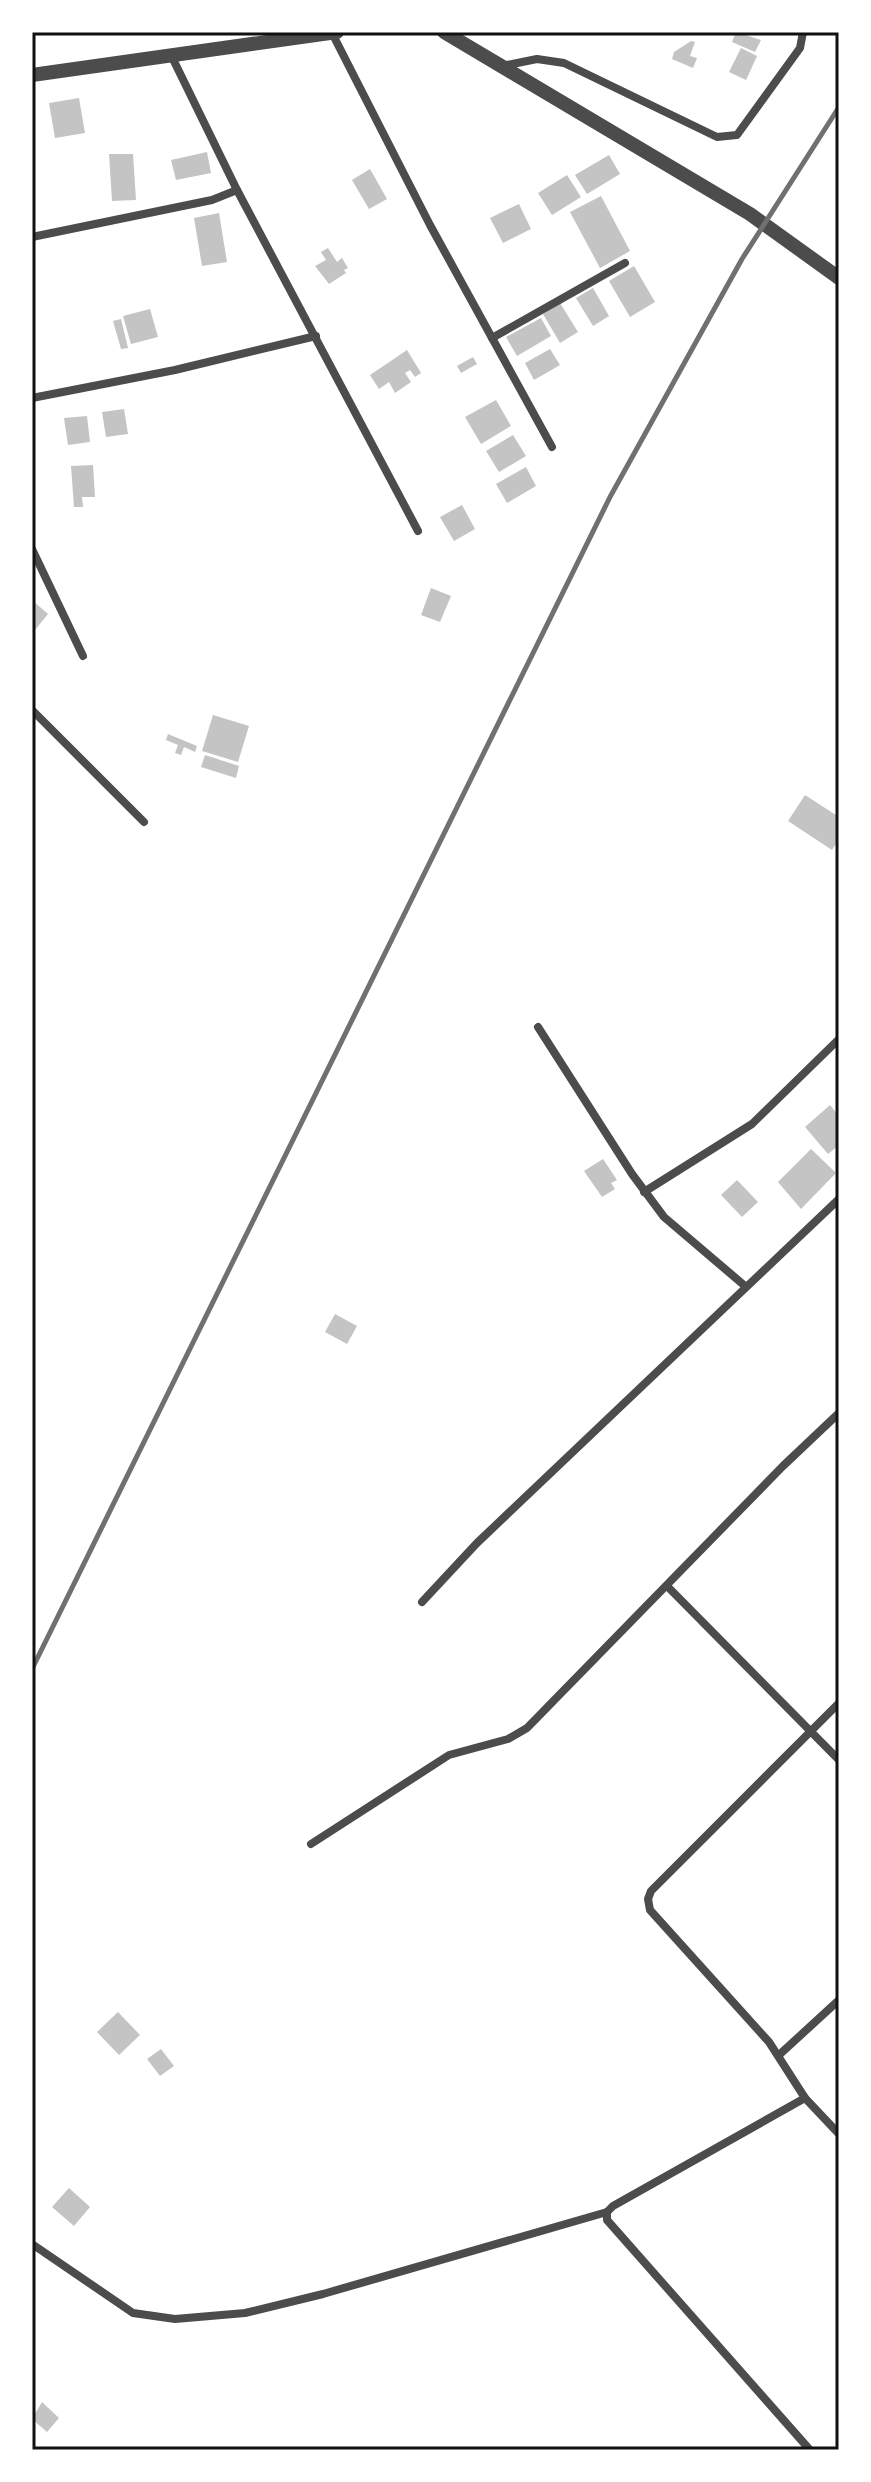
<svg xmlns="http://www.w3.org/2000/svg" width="871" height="2482" font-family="Poppins,sans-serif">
<rect width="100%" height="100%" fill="#fff"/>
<g fill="#c4c4c4">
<polygon points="736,32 761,40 755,52 732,42"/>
<polygon points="691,41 695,42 690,56 697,58 693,68 672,59 674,52"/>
<polygon points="741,48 757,56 746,80 729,72"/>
<polygon points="79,98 85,133 55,138 49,103"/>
<polygon points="207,152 211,173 176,180 171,160"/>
<polygon points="109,154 133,154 136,200 112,201"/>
<polygon points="609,155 620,174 587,194 575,175"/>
<polygon points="370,169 387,199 369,209 352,180"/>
<polygon points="567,175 581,197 552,215 538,193"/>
<polygon points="601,196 630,251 600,268 570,212"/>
<polygon points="519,204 531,229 503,243 490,218"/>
<polygon points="219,213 227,262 202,266 194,218"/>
<polygon points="328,248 337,262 342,258 348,268 344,270 346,273 329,284 315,266 326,260 321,252"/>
<polygon points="634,266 655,302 630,317 609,281"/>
<polygon points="593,288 609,316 593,326 576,298"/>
<polygon points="560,303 578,332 560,343 543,314"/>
<polygon points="150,309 158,337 131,344 123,316"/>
<polygon points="541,318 551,336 517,356 506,337"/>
<polygon points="121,319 128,348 121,349 113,321"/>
<polygon points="550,349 560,365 534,380 525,363"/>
<polygon points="407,350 421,373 415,377 410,370 405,373 411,382 395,393 389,382 379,389 370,375"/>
<polygon points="473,357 477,364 461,373 457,366"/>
<polygon points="496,400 511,426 481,444 465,417"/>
<polygon points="124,409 128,434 106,437 102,412"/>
<polygon points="87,416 90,442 68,445 64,418"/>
<polygon points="513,435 526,456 499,472 486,451"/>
<polygon points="93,465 95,497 82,497 83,507 74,507 71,466"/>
<polygon points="526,467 536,486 507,503 496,484"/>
<polygon points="462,505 475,529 454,541 440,517"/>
<polygon points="431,588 451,596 440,622 421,615"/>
<polygon points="32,600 48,614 35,630 32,627"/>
<polygon points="213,715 249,726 238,762 202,751"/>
<polygon points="168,734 197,746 195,752 184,747 181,755 175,753 178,745 166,740"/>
<polygon points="205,755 239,766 236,778 201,767"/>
<polygon points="805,795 839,817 839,839 832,850 788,821"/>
<polygon points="830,1105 839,1116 839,1145 828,1154 805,1127"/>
<polygon points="811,1149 836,1173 801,1209 778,1182"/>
<polygon points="603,1159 617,1180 611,1183 615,1189 602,1197 584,1171"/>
<polygon points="737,1180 758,1202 742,1217 721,1195"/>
<polygon points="335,1314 357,1326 347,1344 325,1332"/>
<polygon points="118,2012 140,2035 119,2055 97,2032"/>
<polygon points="161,2049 174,2066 160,2076 147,2059"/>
<polygon points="69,2188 90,2207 74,2226 52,2207"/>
<polygon points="42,2402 59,2418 47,2432 32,2419"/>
</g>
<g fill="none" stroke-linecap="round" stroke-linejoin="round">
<g stroke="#4c4c4c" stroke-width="8">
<polyline points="332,33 430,225 552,447"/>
<polyline points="171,55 237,190 418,531"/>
<polyline points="502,66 537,59 564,63 717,137 737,135 800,48 803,32"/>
<polyline points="32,237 212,200 237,190"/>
<polyline points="492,338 625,263"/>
<polyline points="32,398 175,370 316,336"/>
<polyline points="32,549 83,656"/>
<polyline points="32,710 144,822"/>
<polyline points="538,1027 632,1174 664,1217 745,1286"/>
<polyline points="644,1192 752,1124 839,1039"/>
<polyline points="667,1586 839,1760"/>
<polyline points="422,1602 477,1543 839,1199"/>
<polyline points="839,1703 651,1891 648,1899 650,1910 769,2042 805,2098 839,2134"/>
<polyline points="311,1844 449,1755 508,1739 527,1728 783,1466 839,1413"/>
<polyline points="779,2055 839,2000"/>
<polyline points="805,2098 613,2206 607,2212 607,2220 810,2450"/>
<polyline points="32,2244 133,2313 175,2319 245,2313 323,2294 607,2212"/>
</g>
<g stroke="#4c4c4c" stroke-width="14">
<polyline points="444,32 750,214 839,278"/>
<polyline points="32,75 337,32"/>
</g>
<polyline stroke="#707070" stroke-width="5" points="32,1669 610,497 742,259 839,107"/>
</g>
<rect width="871" height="2482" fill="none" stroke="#ffffff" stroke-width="68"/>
<rect x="34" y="34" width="803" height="2414" fill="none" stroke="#111" stroke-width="3"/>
</svg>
